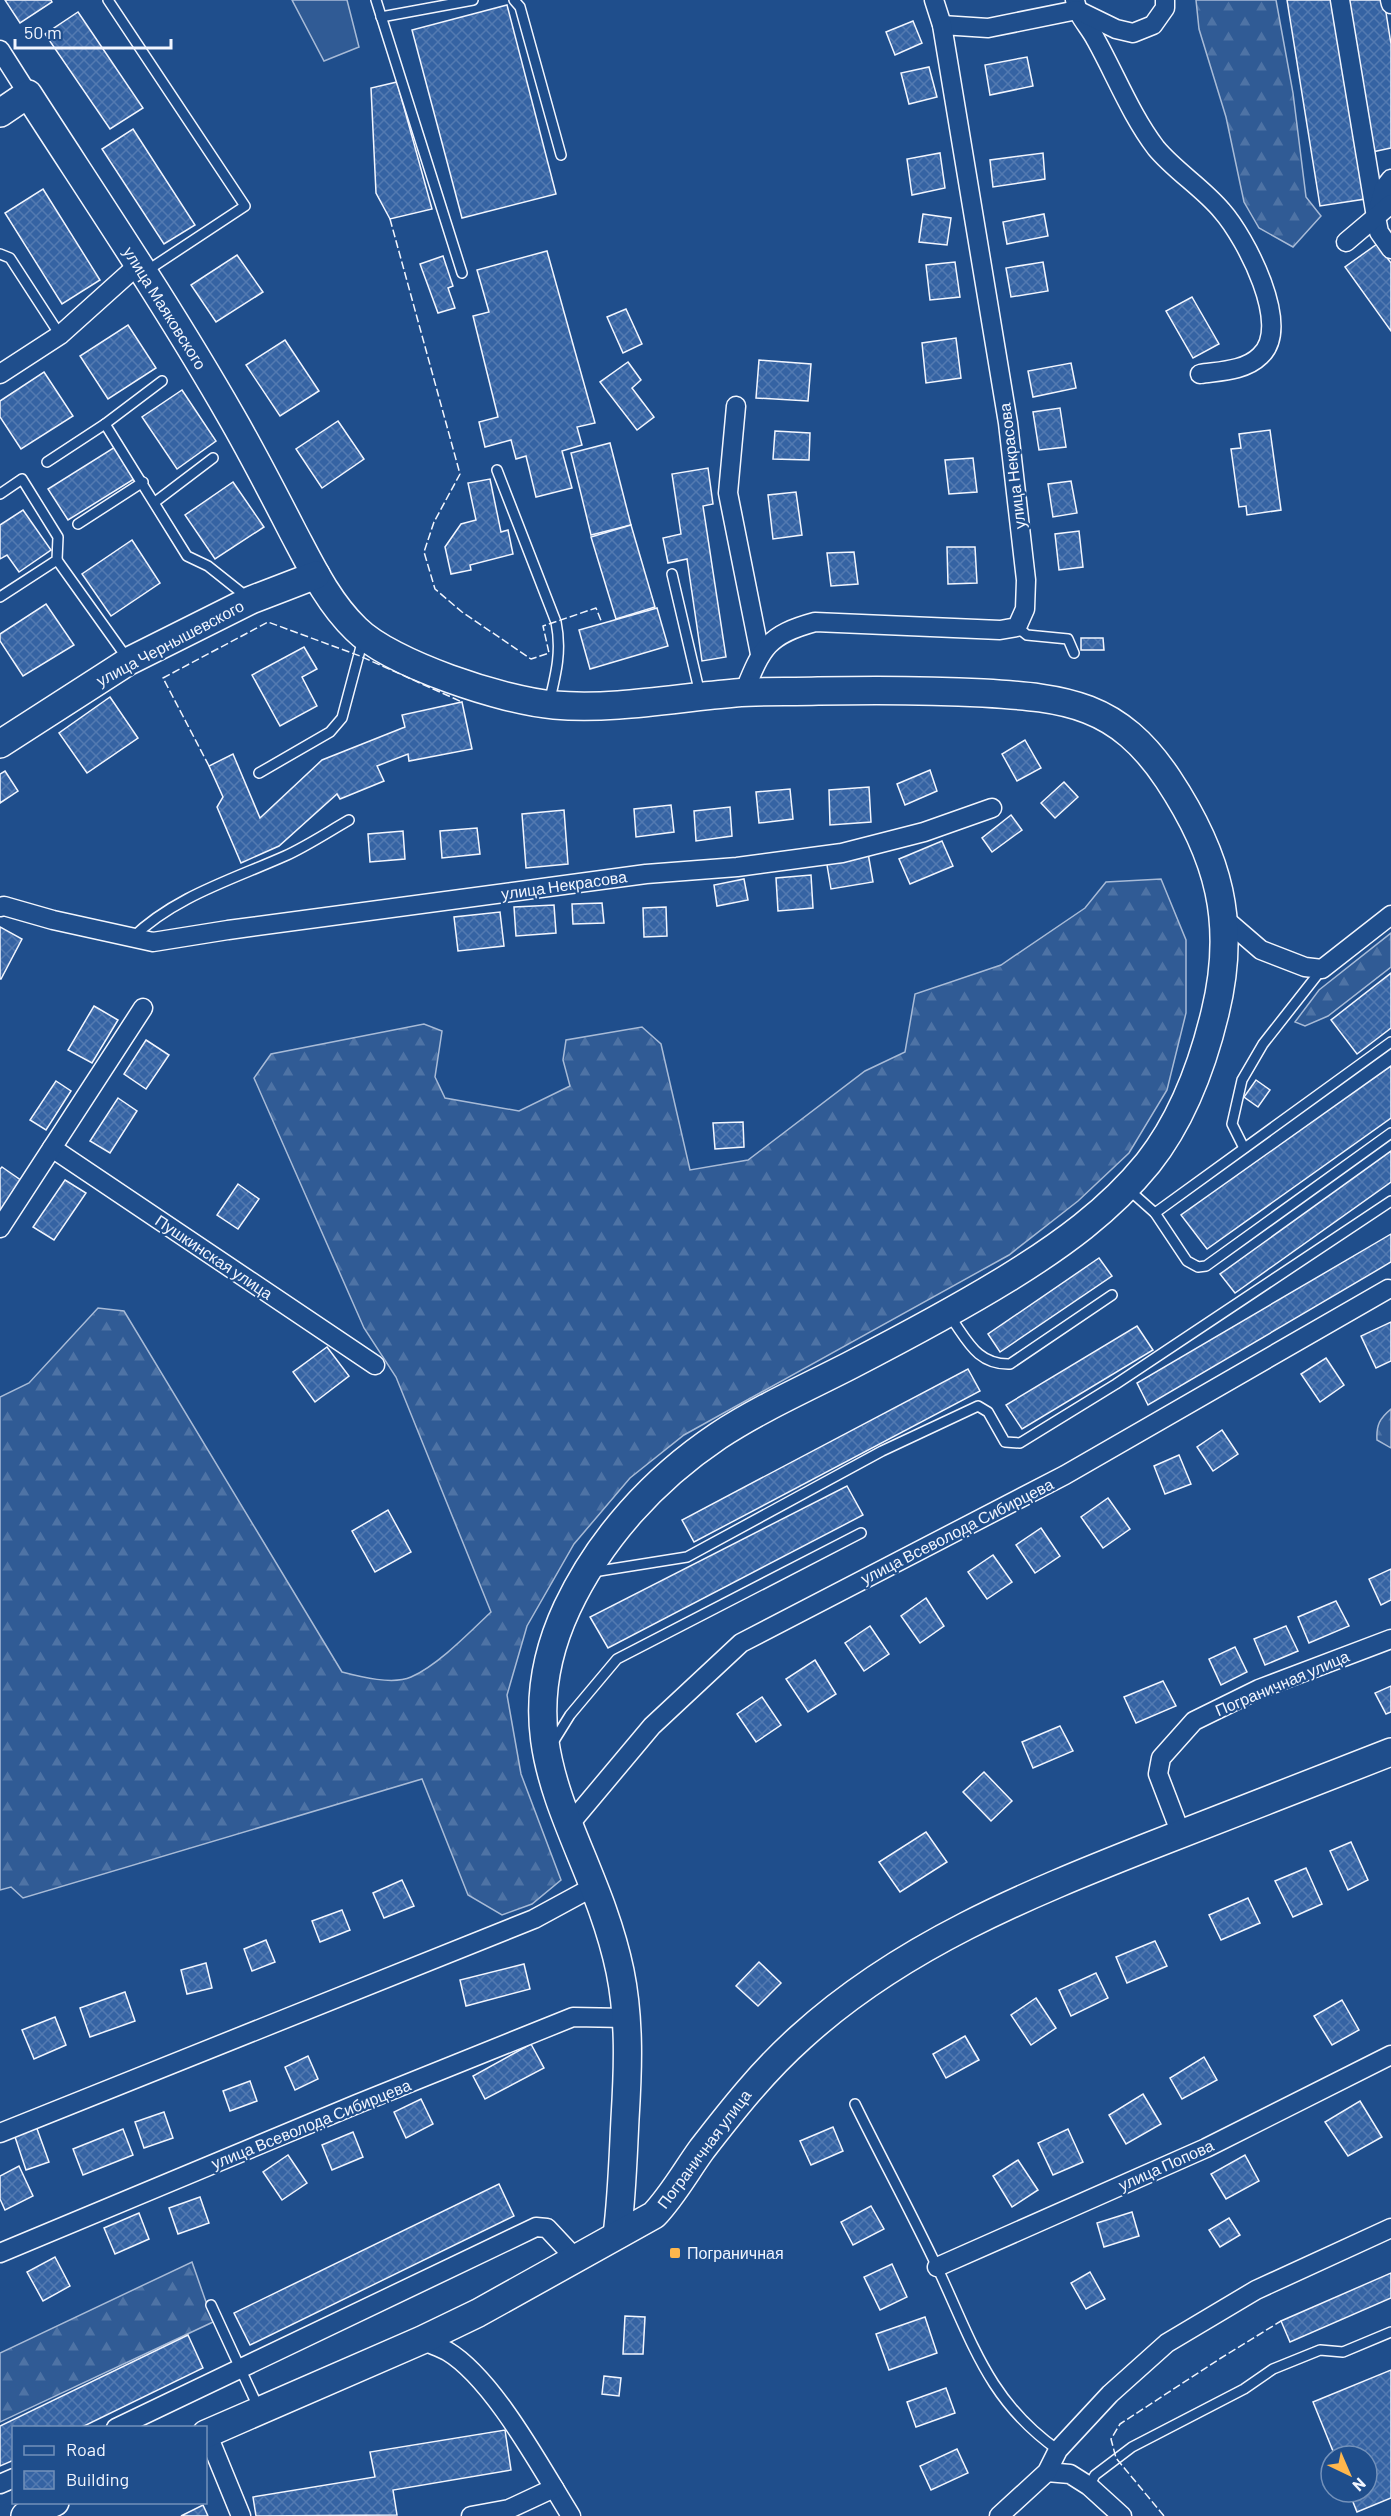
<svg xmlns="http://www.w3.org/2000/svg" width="1391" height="2516" font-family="Barlow,sans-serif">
<defs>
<pattern id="forest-firs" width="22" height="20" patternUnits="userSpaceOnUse" patternTransform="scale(1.5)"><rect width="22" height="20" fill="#305b95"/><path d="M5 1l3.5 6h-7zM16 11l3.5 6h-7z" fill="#4e73a5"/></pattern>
<pattern id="building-cross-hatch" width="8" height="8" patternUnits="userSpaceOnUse" patternTransform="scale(1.5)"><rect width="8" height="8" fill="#3563a3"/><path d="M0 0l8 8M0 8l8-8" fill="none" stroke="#537ab1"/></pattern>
</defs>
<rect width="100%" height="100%" fill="#1f4e8c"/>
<polygon fill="#305b95" stroke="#a8bbd7" stroke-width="1.5" points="292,0 347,0 359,47 324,61"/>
<g fill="url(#forest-firs)" stroke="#a8bbd7" stroke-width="1.5">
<polygon points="1196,0 1276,0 1293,93 1306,197 1321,216 1293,247 1259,228 1244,202 1226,117 1199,29"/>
<path d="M1161,879L1186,940V1013L1167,1090L1129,1153L1078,1201L1009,1255L684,1435L630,1478L574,1544L527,1626L507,1695L521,1774L561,1880L532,1904L502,1915L468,1895L422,1779L23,1898L11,1887L0,1890V1397L29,1383L98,1308L124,1311L342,1672C361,1677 393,1685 411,1677C437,1666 470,1632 491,1612L396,1377L364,1328L254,1078L271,1054L424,1024L442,1031L435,1077L445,1098L519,1111L570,1086L563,1060L566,1040L642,1027L661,1044L690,1170L748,1160L865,1071L905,1052L915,994L1001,965L1085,908L1106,882Z"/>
<polygon points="1391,933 1391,967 1328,1016 1305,1026 1295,1022 1319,990"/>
<path d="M1391,1409V1448L1377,1440C1376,1425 1380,1418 1391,1409Z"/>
<polygon points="192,2262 213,2322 0,2422 0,2353"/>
</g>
<g fill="url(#building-cross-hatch)" stroke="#f2f6ff" stroke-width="1.5">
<polygon points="5,0 51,0 52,2 20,23"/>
<polygon points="1287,0 1335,0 1365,199 1320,206"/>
<polygon points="1347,0 1384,0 1391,44 1391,148 1372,152"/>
<polygon points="507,5 556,194 462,218 412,30"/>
<polygon points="78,12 143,108 110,129 45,34"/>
<polygon points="913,21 922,43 895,55 886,32"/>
<polygon points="1027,57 1033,86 990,95 985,65"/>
<polygon points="929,67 937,97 909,104 901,73"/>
<polygon points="397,82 432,209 390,219 376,193 371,88"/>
<polygon points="133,129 195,225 164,244 102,149"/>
<polygon points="940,153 945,188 912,195 907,159"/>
<polygon points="1043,153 1045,179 993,187 990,160"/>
<polygon points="43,189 100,280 62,304 5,213"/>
<polygon points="923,214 951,218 947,245 919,242"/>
<polygon points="1044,214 1048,236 1007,244 1003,222"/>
<polygon points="1377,244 1391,263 1391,331 1345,267"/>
<polygon points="547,251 595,423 577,427 582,445 562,451 572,488 536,497 526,456 516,459 511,440 485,447 479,422 498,417 473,316 489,312 477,270"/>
<polygon points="237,255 263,292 216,322 191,285"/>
<polygon points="443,256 453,286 448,288 455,308 438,313 420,264"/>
<polygon points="955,262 960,297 930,300 926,265"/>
<polygon points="1043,262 1048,291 1011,297 1006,268"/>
<polygon points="1192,297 1219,344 1193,358 1166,311"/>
<polygon points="626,309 642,344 623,353 607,317"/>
<polygon points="128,325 156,368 108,399 80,356"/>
<polygon points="956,338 961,378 926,383 922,343"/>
<polygon points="285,340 319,391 280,416 246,365"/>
<polygon points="759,360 811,364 808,401 756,398"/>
<polygon points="628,362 641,380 632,388 654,417 637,430 600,382"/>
<polygon points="1071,363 1076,388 1033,397 1028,371"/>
<polygon points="44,372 73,416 21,449 0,417 0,401"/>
<polygon points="182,390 216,441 177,469 142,417"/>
<polygon points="1060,408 1066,447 1039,450 1033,412"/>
<polygon points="338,421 364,459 322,488 296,449"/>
<polygon points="1270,430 1281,510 1247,515 1246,506 1239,507 1231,449 1241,448 1239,434"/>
<polygon points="775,431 810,433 809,460 773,459"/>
<polygon points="610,443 631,525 591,535 571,453"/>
<polygon points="115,447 134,479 68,520 48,489"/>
<polygon points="973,458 977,492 949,494 945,460"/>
<polygon points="708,468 713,504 703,506 726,657 702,661 687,559 668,563 663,538 681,534 672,474"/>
<polygon points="490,479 501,532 508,530 513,554 470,565 471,570 451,574 445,547 461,524 476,520 468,483"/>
<polygon points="1071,481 1077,513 1053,517 1048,484"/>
<polygon points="233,482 264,527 215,559 185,515"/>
<polygon points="796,492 802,535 773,539 768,495"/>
<polygon points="23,510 51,550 19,572 7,555 0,559 0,525"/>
<polygon points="631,525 655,607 616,619 591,537"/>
<polygon points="1079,531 1083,567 1059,570 1055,534"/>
<polygon points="132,540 160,583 111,616 82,574"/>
<polygon points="947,547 975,547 977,583 948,584"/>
<polygon points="854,552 858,584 831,586 827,553"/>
<polygon points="46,604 74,645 23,676 0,641 0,634"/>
<polygon points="657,608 668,646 590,669 579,630"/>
<polygon points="1081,638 1103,638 1104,650 1081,650"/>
<polygon points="304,647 317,669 302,677 317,706 280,726 252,675"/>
<polygon points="110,697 138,738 87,773 59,733"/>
<polygon points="462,702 472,749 409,761 408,754 377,766 384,781 340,799 337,794 279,846 241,863 217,807 223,797 209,766 233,754 260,818 322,760 405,727 402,715"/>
<polygon points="1025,740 1041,768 1017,781 1002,754"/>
<polygon points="930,770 937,791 905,805 897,784"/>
<polygon points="5,771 18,791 0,803 0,774"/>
<polygon points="1064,782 1078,797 1055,818 1041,803"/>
<polygon points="869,787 871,822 830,825 829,790"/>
<polygon points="790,789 793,819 759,823 756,792"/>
<polygon points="671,805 674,832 636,837 634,809"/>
<polygon points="730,807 732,836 696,841 694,811"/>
<polygon points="564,810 568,864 526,868 522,814"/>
<polygon points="1011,815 1022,830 992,852 982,838"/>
<polygon points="477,828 480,854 442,858 440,831"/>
<polygon points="403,831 405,859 370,862 368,834"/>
<polygon points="942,841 953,866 910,884 899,859"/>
<polygon points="868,853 873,882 831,889 826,859"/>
<polygon points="811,875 813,908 778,911 776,878"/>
<polygon points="744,879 748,900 717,906 714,885"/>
<polygon points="602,903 604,923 573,924 572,904"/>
<polygon points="554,905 556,933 516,936 514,907"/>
<polygon points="666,907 667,936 644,937 643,908"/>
<polygon points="500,912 504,946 458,951 454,917"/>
<polygon points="0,927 22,939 1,979 0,979"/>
<polygon points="1391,973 1391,1028 1357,1054 1331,1020"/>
<polygon points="94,1006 118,1020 92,1063 68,1050"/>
<polygon points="146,1040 169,1055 146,1089 124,1074"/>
<polygon points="1391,1066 1391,1118 1207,1249 1181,1215"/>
<polygon points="1256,1080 1270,1090 1258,1107 1244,1097"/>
<polygon points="56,1081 71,1091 46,1130 30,1120"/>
<polygon points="118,1098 137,1111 110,1153 90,1141"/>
<polygon points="743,1122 744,1147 715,1149 713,1123"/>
<polygon points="1391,1151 1391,1182 1235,1293 1220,1274"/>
<polygon points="2,1167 22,1181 0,1212 0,1169"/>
<polygon points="65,1180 86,1193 54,1240 33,1227"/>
<polygon points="238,1184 259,1199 238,1229 217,1215"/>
<polygon points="1391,1234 1391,1262 1148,1405 1137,1383"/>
<polygon points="1099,1258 1112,1276 1000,1352 988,1334"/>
<polygon points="1391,1322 1391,1361 1376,1368 1361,1336"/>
<polygon points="1137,1326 1153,1350 1022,1429 1006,1405"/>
<polygon points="327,1347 349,1376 315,1402 293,1372"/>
<polygon points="1326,1358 1344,1385 1320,1402 1301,1374"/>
<polygon points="968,1369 980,1391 694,1542 682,1520"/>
<polygon points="1222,1430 1238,1454 1213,1471 1197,1447"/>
<polygon points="1179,1455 1191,1484 1165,1494 1154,1466"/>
<polygon points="847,1486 863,1515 608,1648 590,1617"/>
<polygon points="1108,1498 1130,1529 1103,1548 1081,1517"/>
<polygon points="388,1510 411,1552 375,1572 352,1531"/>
<polygon points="1041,1528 1060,1556 1035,1573 1016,1545"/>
<polygon points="993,1555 1012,1582 987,1599 968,1572"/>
<polygon points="1391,1569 1391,1600 1381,1605 1369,1579"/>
<polygon points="926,1598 944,1626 920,1643 901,1616"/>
<polygon points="1336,1601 1349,1626 1309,1643 1298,1617"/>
<polygon points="870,1626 889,1654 864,1671 845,1643"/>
<polygon points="1286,1626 1298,1651 1265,1665 1254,1639"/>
<polygon points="1235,1647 1247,1672 1221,1685 1209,1659"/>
<polygon points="815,1660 836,1694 808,1712 786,1679"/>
<polygon points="1163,1681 1176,1706 1136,1723 1124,1697"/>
<polygon points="1391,1686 1391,1712 1386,1714 1375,1693"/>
<polygon points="762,1697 781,1725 756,1742 737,1714"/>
<polygon points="1060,1726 1073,1751 1033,1768 1022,1742"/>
<polygon points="984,1772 1012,1801 991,1821 963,1792"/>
<polygon points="926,1832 947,1862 900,1892 879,1862"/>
<polygon points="1351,1842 1368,1880 1348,1890 1330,1851"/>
<polygon points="1306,1868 1322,1904 1293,1917 1275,1881"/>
<polygon points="402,1880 414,1906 384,1918 373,1893"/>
<polygon points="1248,1898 1260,1923 1221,1940 1209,1915"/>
<polygon points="342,1910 350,1930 320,1942 312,1921"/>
<polygon points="266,1940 275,1962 252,1971 244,1949"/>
<polygon points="1155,1941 1167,1966 1127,1983 1116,1957"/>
<polygon points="759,1962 781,1983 758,2006 736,1986"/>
<polygon points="206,1963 212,1988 187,1994 181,1970"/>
<polygon points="524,1964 530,1989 466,2006 460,1980"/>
<polygon points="1096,1973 1108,1998 1071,2016 1059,1990"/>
<polygon points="125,1992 135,2021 90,2037 80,2008"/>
<polygon points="1036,1998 1056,2028 1031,2045 1011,2015"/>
<polygon points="1342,2000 1359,2030 1332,2045 1314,2016"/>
<polygon points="55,2017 66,2045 34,2059 22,2030"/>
<polygon points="965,2036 979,2060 946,2078 933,2054"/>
<polygon points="531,2044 544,2068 485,2099 473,2076"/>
<polygon points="308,2056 318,2079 295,2090 285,2067"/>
<polygon points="1204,2057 1217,2080 1182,2099 1170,2078"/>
<polygon points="250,2081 257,2101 230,2111 223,2091"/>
<polygon points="1143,2094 1161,2124 1126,2144 1109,2115"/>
<polygon points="421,2099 433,2124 406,2138 394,2112"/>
<polygon points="1360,2101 1382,2137 1348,2156 1325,2122"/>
<polygon points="164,2112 173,2138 144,2148 135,2122"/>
<polygon points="36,2126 49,2162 26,2170 14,2134"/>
<polygon points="833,2127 843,2151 811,2165 800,2141"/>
<polygon points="123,2129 133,2155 83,2175 73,2149"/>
<polygon points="1068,2129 1083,2162 1053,2175 1038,2143"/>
<polygon points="353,2132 363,2157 332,2170 322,2145"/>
<polygon points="288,2155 307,2183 282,2200 263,2172"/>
<polygon points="1245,2155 1259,2181 1226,2199 1211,2174"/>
<polygon points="1018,2160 1038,2190 1012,2207 993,2176"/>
<polygon points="19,2166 33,2196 5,2210 0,2199 0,2176"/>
<polygon points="499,2184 514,2216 250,2345 234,2313"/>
<polygon points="200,2197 209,2223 178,2234 169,2208"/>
<polygon points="871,2206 884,2229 853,2245 841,2222"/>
<polygon points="1132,2212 1139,2236 1104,2247 1097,2223"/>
<polygon points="139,2213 149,2239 115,2254 104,2228"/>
<polygon points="1229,2218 1240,2235 1220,2247 1209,2230"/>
<polygon points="55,2257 70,2286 43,2301 27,2272"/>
<polygon points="892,2264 907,2297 880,2310 864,2277"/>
<polygon points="1090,2272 1105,2299 1086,2309 1071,2283"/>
<polygon points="1391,2273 1391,2298 1290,2342 1281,2321"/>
<polygon points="625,2316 645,2317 643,2354 623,2354"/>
<polygon points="925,2317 937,2353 889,2370 876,2334"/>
<polygon points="188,2335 203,2368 80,2428 14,2428 14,2460 0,2466 0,2426"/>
<polygon points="1391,2370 1391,2498 1357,2512 1349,2492 1367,2492 1367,2456 1335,2456 1313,2402"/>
<polygon points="604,2376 621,2378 619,2396 602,2394"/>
<polygon points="946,2388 955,2413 916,2427 907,2402"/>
<polygon points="505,2430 511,2470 393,2490 397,2515 256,2516 253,2497 375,2477 370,2452"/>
<polygon points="957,2449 968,2473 931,2490 920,2466"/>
<polygon points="203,2505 208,2516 181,2516"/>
</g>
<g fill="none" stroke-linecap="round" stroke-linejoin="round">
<g stroke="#f2f6ff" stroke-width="12">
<g id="lane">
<polyline points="108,0 245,206 145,272"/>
<polyline points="376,0 462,273"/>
<polyline points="514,0 520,7 561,155"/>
<polyline points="381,17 473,0"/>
<polyline points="0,254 10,258 60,335"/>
<polyline points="105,424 187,556 208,566 247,597"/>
<polyline points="47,462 105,424 162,381"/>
<path d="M497,470L556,622C562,651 556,674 549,703"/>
<polyline points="0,494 22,479 58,537 57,560 0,597"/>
<polyline points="155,502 213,458"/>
<polyline points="78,524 143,482"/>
<polyline points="57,560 127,658"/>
<polyline points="672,574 700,694"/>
<polyline points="1017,627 1027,635 1068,639 1074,653"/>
<polyline points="259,773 330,732 342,718 363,639"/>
<path d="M132,938C174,897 231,880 285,856C307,846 328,832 349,820"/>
<polyline points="1244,1148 1232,1124 1242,1080 1263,1044 1322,969"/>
<polyline points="1128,1189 1155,1213 1187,1261 1198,1267 1206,1266 1391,1133"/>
<polyline points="1155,1213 1391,1042"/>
<path d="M949,1315C967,1339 976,1365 1010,1364L1112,1295"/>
<polyline points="593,1572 687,1557 882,1451 978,1406 988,1412 1005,1442 1020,1443 1116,1384 1391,1201"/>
<polyline points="552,1744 570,1715 617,1659 861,1533"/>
<path d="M855,2104C882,2159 911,2212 937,2267C972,2341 988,2401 1058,2450"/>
<polyline points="211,2305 259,2409"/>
<polyline points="1089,2486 1095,2475 1132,2447 1244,2389 1273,2369 1320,2350 1343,2352 1391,2332"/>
</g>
</g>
<g stroke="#f2f6ff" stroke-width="21">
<g id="street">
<path d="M1075,0C1077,16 1089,26 1096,40C1116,76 1131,115 1156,148C1175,171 1203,188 1222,211C1245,237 1293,327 1260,356C1245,371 1219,371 1200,374"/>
<polyline points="1340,0 1376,217 1379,232 1391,249"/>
<polyline points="1390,0 1391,4"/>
<polyline points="942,25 988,28 1077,10 1116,29 1133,33 1153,25 1165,8 1165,0"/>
<polyline points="0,50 28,94"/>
<polyline points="1377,213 1384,188 1391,179"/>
<polyline points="1346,242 1391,204"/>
<polyline points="0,374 60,335 138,265"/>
<polyline points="736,406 728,493 760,654"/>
<path d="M744,692C762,648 767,635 815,622L1000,630L1017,627L1025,609L1026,580L1008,423L942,25L934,0"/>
<polyline points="0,907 4,906 53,920 153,942 228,930 646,874 737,867 842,853 924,832 992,808"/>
<polyline points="1225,919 1261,950 1305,967 1322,969 1391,915"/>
<polyline points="52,1148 375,1365"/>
<polyline points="0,1228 143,1008"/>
<polyline points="569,1825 652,1726 741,1643 1065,1475 1388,1289"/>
<polyline points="1181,1834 1158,1774 1161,1758 1194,1721 1259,1689 1391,1639"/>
<polyline points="0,2133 534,1919 593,1887"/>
<polyline points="0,2253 357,2104 573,2017 626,2018"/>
<polyline points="937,2267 1206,2148 1391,2055"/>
<path d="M422,2340C430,2344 439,2347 447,2351C494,2379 542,2470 571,2516"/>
<polyline points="116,2428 536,2227 547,2228 577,2260"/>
<polyline points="207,2433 241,2516"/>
<polyline points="1047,2472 1070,2474 1089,2486 1122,2516"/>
<polyline points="0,2484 14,2478"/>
<polyline points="471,2516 509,2509 554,2488"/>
<polyline points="999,2516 1047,2472 1058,2450 1110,2394 1167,2343 1256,2290 1391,2228"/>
</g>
</g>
<g stroke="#f2f6ff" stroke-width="30">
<g id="secondary">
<path d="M0,113L28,94C97,201 168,306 231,416C253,454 273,493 293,532C311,566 328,602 356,629C391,664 504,701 554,705C614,710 675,698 735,693C762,691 790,692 818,691C873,690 928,690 983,693C1067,698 1118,704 1168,779C1219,856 1237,923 1215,1013C1202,1067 1182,1120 1148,1163C1109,1211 1060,1246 1008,1278C956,1310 903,1338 849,1366C806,1388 759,1409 718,1436C654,1479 600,1538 567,1608C499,1754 592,1836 620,1971C630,2020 628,2070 625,2119C623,2158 622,2196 617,2235"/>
<polyline points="0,744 129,661 251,600 316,575"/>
<path d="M206,2434L422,2340L478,2313L654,2215C673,2195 686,2171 702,2149C733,2109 763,2071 801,2037C901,1946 1026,1895 1150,1846C1230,1815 1311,1783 1391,1752"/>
<polyline points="25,2516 55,2502"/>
</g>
</g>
<use href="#lane" stroke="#1f4e8c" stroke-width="9"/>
<use href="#street" stroke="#1f4e8c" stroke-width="18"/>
<use href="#secondary" stroke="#1f4e8c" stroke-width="27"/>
<g stroke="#f2f6ff" stroke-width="1.5" stroke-dasharray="8 3" stroke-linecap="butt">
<polyline points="390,219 460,474 434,522 424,552 435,589 462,612 531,659 549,653 543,626 596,608 602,623"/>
<polyline points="209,766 163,678 268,622 360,656 462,702"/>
<polyline points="1164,2516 1116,2458 1111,2439 1120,2424 1221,2358 1281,2321"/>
</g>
</g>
<rect fill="#ffb74d" stroke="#1f4e8c" stroke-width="2" x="669" y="2247" width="12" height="12" rx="3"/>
<g text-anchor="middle" stroke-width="4.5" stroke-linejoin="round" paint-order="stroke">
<g font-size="16" fill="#f2f6ff" stroke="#1f4e8c">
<text transform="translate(165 308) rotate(58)" y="6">улица Маяковского</text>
<text transform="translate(1012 466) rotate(-97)" y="6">улица Некрасова</text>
<text transform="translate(170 643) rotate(-28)" y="6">улица Чернышевского</text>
<text transform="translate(564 885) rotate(-8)" y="6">улица Некрасова</text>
<text transform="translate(214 1257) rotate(34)" y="6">Пушкинская улица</text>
<text transform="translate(957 1531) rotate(-27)" y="6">улица Всеволода Сибирцева</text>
<text transform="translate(1282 1683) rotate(-23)" y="6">Пограничная улица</text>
<text transform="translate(311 2124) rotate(-22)" y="6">улица Всеволода Сибирцева</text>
<text transform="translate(704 2149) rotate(-53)" y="6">Пограничная улица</text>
<text transform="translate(1166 2165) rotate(-24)" y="6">улица Попова</text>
</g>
<g font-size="16" fill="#f2f6ff" stroke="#1f4e8c" text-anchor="start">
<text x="687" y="2259">Пограничная</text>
</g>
</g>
<rect x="12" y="2426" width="195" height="78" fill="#1f4e8c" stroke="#7391ba" stroke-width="1.5"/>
<rect x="24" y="2446" width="30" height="9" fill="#1f4e8c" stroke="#7391ba" stroke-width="1.5"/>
<text x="66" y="2456" font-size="18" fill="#f2f6ff">Road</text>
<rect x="24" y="2471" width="30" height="18" fill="url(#building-cross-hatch)" stroke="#7391ba" stroke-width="1.5"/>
<text x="66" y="2486" font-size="18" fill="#f2f6ff">Building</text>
<g transform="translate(1349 2474) rotate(136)"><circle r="28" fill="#1f4e8c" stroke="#7391ba" stroke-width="1.5"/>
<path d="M0-4.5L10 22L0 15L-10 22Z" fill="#ffb74d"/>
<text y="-9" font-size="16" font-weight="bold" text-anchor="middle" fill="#f2f6ff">N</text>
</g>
<path d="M15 39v9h156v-9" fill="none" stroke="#f2f6ff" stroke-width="3"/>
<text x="24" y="39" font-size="18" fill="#f2f6ff" stroke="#1f4e8c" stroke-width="4.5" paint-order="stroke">50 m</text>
</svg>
